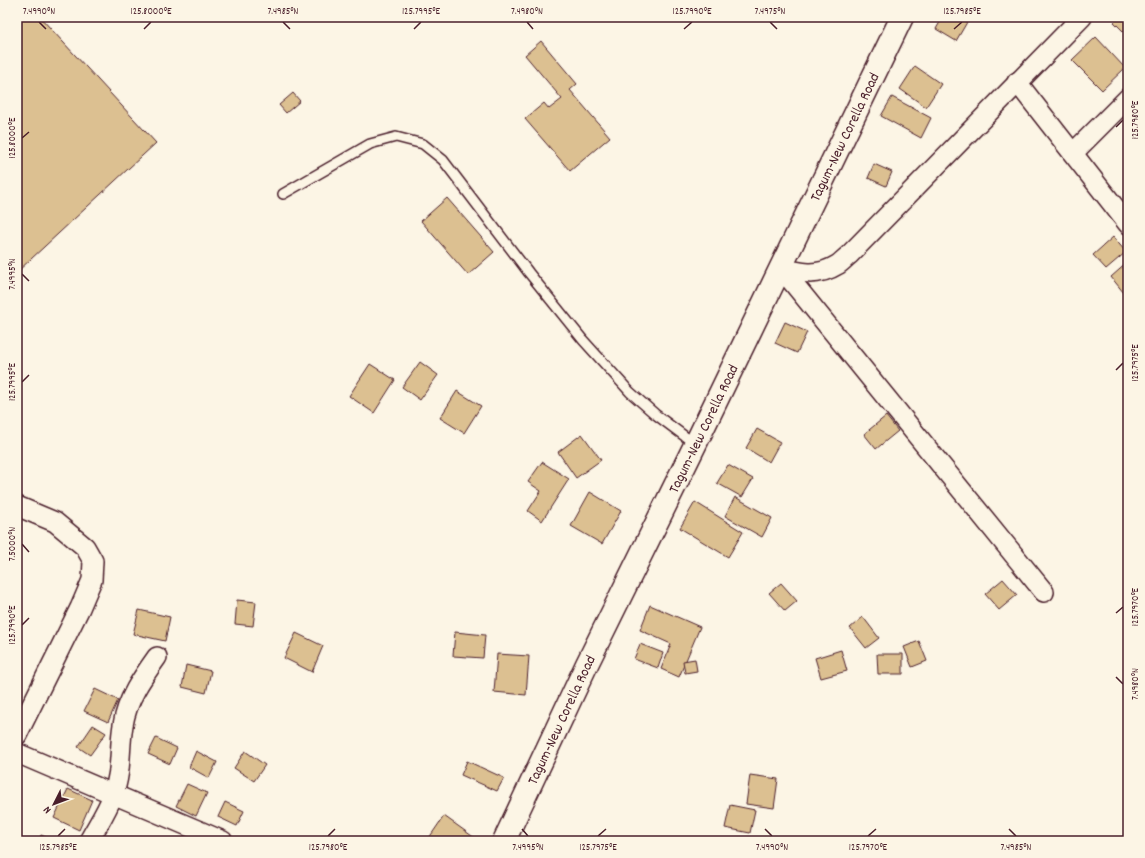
<svg xmlns="http://www.w3.org/2000/svg" width="1145" height="858" font-family="Dekko,sans-serif">
<rect width="100%" height="100%" fill="#fcf5e5"/>
<filter id="ink" filterUnits="userSpaceOnUse"><feTurbulence type="fractalNoise" baseFrequency=".025" numOctaves="2"/><feDisplacementMap in="SourceGraphic" scale="8" xChannelSelector="R" yChannelSelector="G"/><feConvolveMatrix kernelMatrix="1 2 1 2 8 2 1 2 1" color-interpolation-filters="sRGB"/></filter>
<g filter="url(#ink)">
<g fill="#dcc091" stroke="#4a1f2b">
<polygon points="17,17 40,17 156,143 17,272"/>
<polygon points="943,17 970,17 956,41 936,29"/>
<polygon points="1119,17 1128,17 1128,36 1114,22"/>
<polygon points="1096,37 1125,68 1102,90 1072,60"/>
<polygon points="541,41 577,84 570,90 610,137 570,171 525,119 544,103 549,109 562,99 525,55"/>
<polygon points="915,66 941,84 926,107 900,89"/>
<polygon points="293,93 300,101 286,113 279,105"/>
<polygon points="892,97 931,118 921,138 881,116"/>
<polygon points="874,164 892,172 886,186 868,178"/>
<polygon points="447,198 494,252 468,275 421,221"/>
<polygon points="1113,237 1126,252 1106,269 1093,255"/>
<polygon points="1128,262 1128,298 1111,277"/>
<polygon points="785,322 807,332 797,353 775,343"/>
<polygon points="420,362 438,375 420,400 402,387"/>
<polygon points="370,364 395,380 374,413 349,396"/>
<polygon points="457,391 481,406 464,433 440,418"/>
<polygon points="886,416 898,431 876,449 864,434"/>
<polygon points="757,429 780,442 769,462 746,448"/>
<polygon points="582,434 601,460 576,478 558,452"/>
<polygon points="542,462 569,479 542,521 528,511 541,491 528,482"/>
<polygon points="728,465 753,479 742,497 717,483"/>
<polygon points="590,492 621,511 602,544 571,526"/>
<polygon points="735,497 772,518 762,537 725,516"/>
<polygon points="695,502 743,532 728,557 680,528"/>
<polygon points="1003,579 1017,595 999,610 985,594"/>
<polygon points="781,583 797,601 785,611 769,593"/>
<polygon points="237,600 256,602 253,626 235,624"/>
<polygon points="650,605 700,627 679,677 661,669 671,644 640,630"/>
<polygon points="139,610 170,617 165,641 133,634"/>
<polygon points="863,617 879,638 866,648 850,628"/>
<polygon points="455,632 485,635 483,658 453,656"/>
<polygon points="296,633 323,646 312,672 284,658"/>
<polygon points="919,641 927,661 912,667 904,647"/>
<polygon points="640,644 663,653 658,668 634,659"/>
<polygon points="841,650 847,671 821,678 815,658"/>
<polygon points="497,654 529,656 526,695 494,692"/>
<polygon points="877,654 903,654 903,674 878,674"/>
<polygon points="695,659 697,671 685,673 683,661"/>
<polygon points="186,665 211,671 206,693 182,687"/>
<polygon points="95,689 118,700 108,722 84,711"/>
<polygon points="93,725 106,733 90,755 78,747"/>
<polygon points="156,738 177,748 170,764 148,754"/>
<polygon points="196,751 217,762 209,778 189,767"/>
<polygon points="245,751 265,765 254,781 234,768"/>
<polygon points="467,761 504,778 497,791 461,775"/>
<polygon points="750,775 778,779 774,808 746,804"/>
<polygon points="187,784 207,793 196,816 176,806"/>
<polygon points="68,789 92,800 79,830 54,818"/>
<polygon points="225,802 244,811 237,826 218,817"/>
<polygon points="730,805 755,810 750,833 725,828"/>
<polygon points="444,816 479,841 434,841 429,838"/>
<polygon points="41,835 55,841 39,841"/>
</g>
<g fill="none" stroke-linecap="round" stroke-linejoin="round">
<g stroke="#4a1f2b" stroke-width="12">
<polyline id="lane" points="283,194 370,144 396,137 423,144 443,160 529,273 583,340 630,392 655,414 695,444"/>
</g>
<g stroke="#4a1f2b" stroke-width="22">
<g id="street">
<polyline points="1017,82 1128,224"/>
<polyline points="1073,153 1128,98"/>
<polyline points="781,268 1044,592"/>
<path d="M781,268C800,273 818,277 837,265C841,263 845,258 849,255L1082,17"/>
<polyline points="17,506 55,522 85,547 93,561 92,580 80,608 17,735"/>
<polyline points="17,753 223,841"/>
<path d="M89,841C97,826 107,811 113,795C122,772 119,748 123,725C127,699 142,678 157,657"/>
</g>
</g>
<g stroke="#4a1f2b" stroke-width="25">
<g id="secondary">
<path id="s1" d="M504,841L587,664L695,445L902,17"/>
</g>
</g>
<use href="#lane" stroke="#fcf5e5" stroke-width="9"/>
<use href="#street" stroke="#fcf5e5" stroke-width="19"/>
<use href="#secondary" stroke="#fcf5e5" stroke-width="22"/>
</g>
</g>
<path fill="none" stroke="#4a1f2b" stroke-width="1.5" d="M39,22L46,29M283,22L290,29M527,22L533,29M770,22L777,29M144,29L151,22M414,29L421,22M684,29L692,22M954,29L962,22M1116,127L1123,120M22,138L29,132M22,274L29,281M1116,370L1123,363M22,382L29,375M22,544L29,552M1116,613L1123,607M22,625L29,618M1116,677L1123,684M522,829L528,836M765,829L772,836M1009,829L1016,836M58,836L65,829M328,836L335,829M598,836L606,829M868,836L876,829"/>
<g text-anchor="middle" stroke-width="3" stroke-linejoin="round" paint-order="stroke">
<g font-size="15" fill="#4a1f2b" stroke="#fcf5e5">
<text dy="5" stroke="none"><textPath href="#s1" startOffset="782">Tagum-New Corella Road</textPath></text>
<text dy="5" stroke="none"><textPath href="#s1" startOffset="458">Tagum-New Corella Road</textPath></text>
<text dy="5" stroke="none"><textPath href="#s1" startOffset="134">Tagum-New Corella Road</textPath></text>
</g>
</g>
<rect width="1145" height="858" fill="none" stroke="#fcf5e5" stroke-width="44"/>
<g transform="translate(54 804) rotate(228)" stroke="#fcf5e5" stroke-width="3" paint-order="stroke">
<path d="M0-3L7 15L0 10L-7 15Z" fill="#4a1f2b"/>
<text y="-6" font-size="11" font-weight="bold" text-anchor="middle" fill="#4a1f2b">N</text>
</g>
<rect x="22" y="22" width="1101" height="814" fill="none" stroke="#4a1f2b" stroke-width="1.5"/>
<g font-size="10" text-anchor="middle" fill="#4a1f2b">
<text x="39" y="14">7.4990°N</text>
<text x="151" y="14">125.8000°E</text>
<text x="283" y="14">7.4985°N</text>
<text x="421" y="14">125.7995°E</text>
<text x="527" y="14">7.4980°N</text>
<text x="692" y="14">125.7990°E</text>
<text x="770" y="14">7.4975°N</text>
<text x="962" y="14">125.7985°E</text>
<text transform="translate(1134 120) rotate(-90)" y="4">125.7980°E</text>
<text transform="translate(11 138) rotate(-90)" y="4">125.8000°E</text>
<text transform="translate(11 274) rotate(-90)" y="4">7.4995°N</text>
<text transform="translate(1134 363) rotate(-90)" y="4">125.7975°E</text>
<text transform="translate(11 382) rotate(-90)" y="4">125.7995°E</text>
<text transform="translate(11 544) rotate(-90)" y="4">7.5000°N</text>
<text transform="translate(1134 607) rotate(-90)" y="4">125.7970°E</text>
<text transform="translate(11 625) rotate(-90)" y="4">125.7990°E</text>
<text transform="translate(1134 684) rotate(-90)" y="4">7.4980°N</text>
<text x="58" y="850">125.7985°E</text>
<text x="328" y="850">125.7980°E</text>
<text x="528" y="850">7.4995°N</text>
<text x="598" y="850">125.7975°E</text>
<text x="772" y="850">7.4990°N</text>
<text x="868" y="850">125.7970°E</text>
<text x="1016" y="850">7.4985°N</text>
</g>
</svg>
